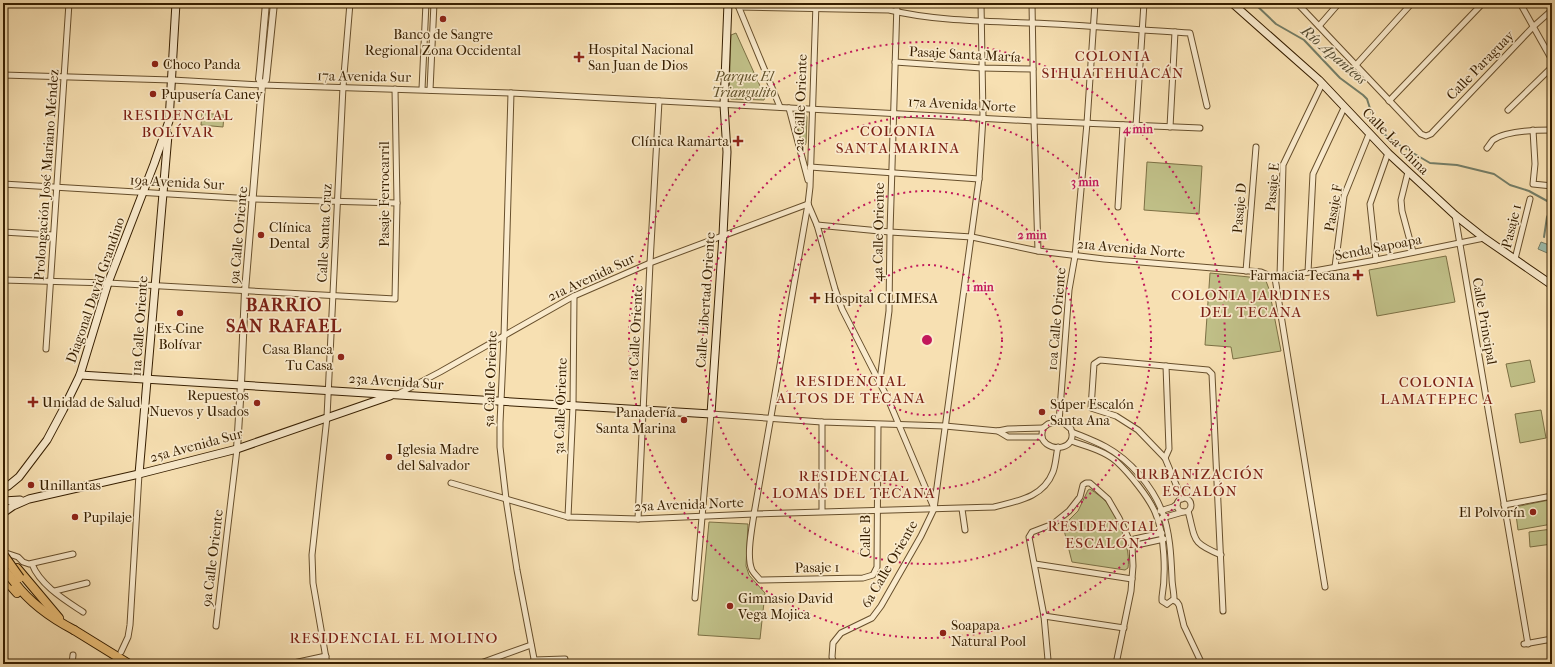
<svg xmlns="http://www.w3.org/2000/svg" width="1555" height="667" font-family="'IM FELL French Canon',serif">
<rect width="100%" height="100%" fill="#f7e0b2"/>
<filter id="stains"><feTurbulence type="fractalNoise" baseFrequency=".005" numOctaves="4"/><feColorMatrix values="0 0 0 0 .2 0 0 0 0 .09 0 0 0 0 .02 0 0 0 .5 -.17"/></filter>
<radialGradient id="worn" r=".72"><stop offset=".6" stop-color="#630" stop-opacity="0"/><stop offset="1" stop-color="#630" stop-opacity=".3"/></radialGradient>
<g fill="#c1c189" stroke="#7c7044">
<polygon points="736,33 765,97 764,100 731,99 729,97 731,35"/>
<polygon points="202,113 224,115 223,127 201,125"/>
<polygon points="797,114 806,115 807,117 806,143 805,145 802,143 794,116"/>
<polygon points="1147,162 1202,166 1199,214 1144,210"/>
<polygon points="1446,256 1455,302 1377,316 1369,270"/>
<polygon points="1210,273 1259,278 1266,281 1269,289 1281,351 1233,359 1231,347 1205,345"/>
<polygon points="1530,360 1535,382 1511,387 1506,364"/>
<polygon points="1541,410 1546,438 1520,443 1515,414"/>
<path d="M1090,489C1096,493 1103,498 1107,503C1119,518 1131,549 1128,568L1125,570L1072,562L1063,526L1078,511L1088,490Z"/>
<polygon points="1549,500 1552,524 1518,530 1515,507"/>
<polygon points="709,522 748,524 746,566 749,575 765,593 760,639 698,635"/>
<polygon points="1552,529 1552,544 1530,547 1529,532"/>
</g>
<polygon fill="#9dbdad" stroke="#747e68" points="1541,242 1552,246 1552,255 1538,249"/>
<g fill="none" stroke-linecap="round" stroke-linejoin="round">
<polyline stroke="#747e68" stroke-width="2" points="1254,3 1276,24 1304,40 1340,78 1363,95 1367,99 1375,124 1384,134 1396,143 1430,163 1457,165 1494,174 1510,185 1529,191 1549,202 1551,206 1551,210 1547,217 1544,237"/>
<g stroke="#674f2c" stroke-width="7">
<g id="minor">
<polyline points="737,3 780,107"/>
<path d="M816,3L810,187L808,204L754,514C752,528 746,557 752,570C754,574 758,577 760,580L863,578L873,575L877,567L878,425"/>
<polyline points="1032,3 1034,121 1038,251"/>
<polyline points="1297,3 1421,134 1426,136 1431,134 1534,26 1552,10"/>
<polyline points="1520,3 1552,60"/>
<path d="M739,7L889,10C935,21 984,21 1031,23C1084,25 1137,30 1190,33L1207,106"/>
<polyline points="1319,26 1339,3"/>
<polyline points="895,62 982,68 1033,69"/>
<polyline points="1356,65 1412,3"/>
<polyline points="3,75 172,80 262,85 511,93 1034,121 1200,128"/>
<polyline points="422,89 426,3"/>
<polyline points="430,90 434,3"/>
<polyline points="511,93 504,336 500,423 500,447 506,499 517,570 535,664"/>
<polyline points="1389,101 1483,3"/>
<polyline points="789,108 808,180"/>
<polyline points="1508,110 1552,67"/>
<polyline points="1136,126 1144,3"/>
<polyline points="1170,127 1175,32"/>
<polyline points="1533,130 1535,164 1533,184 1552,186"/>
<path d="M1487,148C1489,146 1491,142 1493,140C1506,131 1537,130 1552,130"/>
<polyline points="810,167 979,179"/>
<polyline points="1408,172 1401,200 1402,211 1413,252"/>
<polyline points="3,184 253,199 397,203"/>
<polyline points="808,204 817,225 835,289 842,309 888,399 934,508"/>
<polyline points="1118,207 1123,125"/>
<polyline points="1455,215 1528,644"/>
<polyline points="817,225 890,232 972,237 1038,251 1104,259 1261,272 1275,278"/>
<polyline points="3,232 53,235"/>
<polyline points="1515,259 1530,199"/>
<polyline points="1376,260 1370,204 1388,153"/>
<polyline points="1335,267 1344,196 1369,134"/>
<polyline points="1246,271 1256,147"/>
<polyline points="1308,272 1313,174 1344,108"/>
<polyline points="1280,277 1283,165 1322,84"/>
<polyline points="1275,278 1325,587"/>
<polyline points="1275,278 1376,260 1484,238"/>
<polyline points="3,280 108,283 395,299 397,203 395,89"/>
<polyline points="46,349 69,3"/>
<polyline points="880,380 889,311 890,232 897,3"/>
<polyline points="396,395 440,372 574,296 650,263 808,204"/>
<path d="M1056,422L1064,423L1071,429C1078,449 1051,453 1043,440C1041,437 1042,432 1043,428L1048,424Z"/>
<polyline points="1059,422 1069,290 1075,256 1087,123 1095,3"/>
<polyline points="998,431 1008,437 1042,437"/>
<path d="M1072,432C1084,437 1095,441 1106,447C1130,460 1152,486 1162,511C1170,532 1171,556 1172,578C1172,585 1174,592 1174,599L1167,604"/>
<path d="M1071,441C1086,446 1104,451 1116,461C1129,473 1148,496 1155,512C1165,534 1166,574 1162,597V601L1167,604"/>
<polyline points="1165,458 1169,449 1166,366"/>
<path d="M451,483L568,517L638,519L754,514L994,507C1017,501 1043,498 1053,472C1056,464 1056,455 1058,447"/>
<circle cx="1184" cy="505" r="7"/>
<polyline points="1182,499 1165,458 1138,430 1116,416 1091,408 1094,364 1100,360 1208,370 1212,374 1223,611"/>
<polyline points="1504,505 1552,496"/>
<polyline points="962,509 965,530"/>
<polyline points="822,511 822,422"/>
<polyline points="1160,511 1173,507 1177,504"/>
<path d="M1188,511C1196,540 1190,542 1221,555"/>
<polyline points="568,517 573,406 574,296"/>
<polyline points="1162,518 1183,512"/>
<polyline points="638,519 650,263 659,101"/>
<polyline points="1130,540 1162,533"/>
<polyline points="1132,546 1164,539"/>
<polyline points="6,553 18,557 23,562 29,564 73,554"/>
<path d="M32,564C40,585 65,600 83,612"/>
<polyline points="1035,564 1132,579"/>
<polyline points="55,591 87,583"/>
<polyline points="695,598 711,414 822,422 945,426 998,431 1008,429 1043,428"/>
<polyline points="1173,600 1177,602 1179,605 1184,626 1202,664"/>
<polyline points="1044,616 1124,628"/>
<polyline points="216,626 237,449"/>
<polyline points="1524,644 1552,639"/>
<polyline points="121,652 128,637 130,625 139,474"/>
<polyline points="534,660 565,659"/>
<polyline points="72,664 73,655"/>
<polyline points="289,664 326,656"/>
<polyline points="327,664 313,583 312,555 327,417 343,87 350,3"/>
<polyline points="478,664 531,645"/>
<polyline points="834,664 832,657 833,643 841,633 872,618 881,606 921,536 934,509 979,179 983,117 981,3"/>
<polyline points="1050,664 1048,660 1044,616 1029,537 1032,532 1053,524 1069,511 1080,497 1083,485 1086,483 1090,483 1108,499 1119,518 1132,546 1133,566 1131,591 1116,664"/>
</g>
</g>
<g stroke="#674f2c" stroke-width="8">
<g id="tertiary">
<polyline points="262,85 266,80 274,3"/>
<polyline points="237,449 241,384 245,291 262,85 259,79 260,70 266,3"/>
</g>
</g>
<g stroke="#371f00" stroke-width="9">
<g id="secondary">
<polyline points="1232,3 1319,80 1388,153 1455,215 1484,238 1552,285"/>
<path d="M80,375C290,388 501,402 711,414L723,235L727,152L724,105L728,3"/>
<polyline points="139,474 168,135"/>
<polyline points="3,488 8,486 19,477 47,440 63,410 80,375 108,283 154,164 169,121 176,3"/>
<polyline points="3,501 20,500"/>
<polyline points="3,513 13,506 29,499 139,474 237,449 390,396"/>
</g>
</g>
<g stroke="#371f00" stroke-width="10">
<polyline id="primary" points="74,630 129,664"/>
</g>
<g stroke="#371f00" stroke-width="10">
<g id="trunk">
<polyline points="17,568 59,618"/>
<polyline points="3,577 17,593"/>
<path d="M15,583C31,604 51,618 74,630"/>
</g>
</g>
<use href="#minor" stroke="#faebcd" stroke-width="5"/>
<use href="#tertiary" stroke="#faebcd" stroke-width="6"/>
<use href="#secondary" stroke="#faebcd" stroke-width="7"/>
<use href="#primary" stroke="#ecc079" stroke-width="8"/>
<use href="#trunk" stroke="#ecc079" stroke-width="8"/>
<g stroke="#371f00" stroke-width="10" stroke-linecap="butt">
<g id="trunk-bridge">
<polyline points="3,554 20,578"/>
<polyline points="3,568 15,583"/>
</g>
</g>
<use href="#trunk-bridge" stroke="#ecc079" stroke-width="8"/>
</g>
<g fill="none" stroke="#c2185b" stroke-width="2" stroke-dasharray="2 4">
<circle cx="927" cy="340" r="75"/>
<circle cx="927" cy="340" r="149"/>
<circle cx="927" cy="340" r="224"/>
<circle cx="927" cy="340" r="298"/>
</g>
<g fill="#8f2418" stroke="#faebcd" stroke-width="1.5">
<circle cx="443" cy="19" r="4"/>
<path d="M577 51h4v4h4v4h-4v4h-4v-4h-4v-4h4z"/>
<circle cx="155" cy="64" r="4"/>
<circle cx="153" cy="94" r="4"/>
<path d="M736 135h4v4h4v4h-4v4h-4v-4h-4v-4h4z"/>
<circle cx="261" cy="235" r="4"/>
<path d="M1356 269h4v4h4v4h-4v4h-4v-4h-4v-4h4z"/>
<path d="M813 292h4v4h4v4h-4v4h-4v-4h-4v-4h4z"/>
<circle cx="180" cy="313" r="4"/>
<circle cx="341" cy="357" r="4"/>
<path d="M31 396h4v4h4v4h-4v4h-4v-4h-4v-4h4z"/>
<circle cx="257" cy="403" r="4"/>
<circle cx="1042" cy="412" r="4"/>
<circle cx="684" cy="420" r="4"/>
<circle cx="389" cy="457" r="4"/>
<circle cx="31" cy="485" r="4"/>
<circle cx="1533" cy="512" r="4"/>
<circle cx="75" cy="517" r="4"/>
<circle cx="730" cy="606" r="4"/>
<circle cx="943" cy="633" r="4"/>
</g>
<g text-anchor="middle" stroke-width="3.5" stroke-linejoin="round" paint-order="stroke">
<g font-size="14" fill="#371f00" stroke="#faebcd" text-anchor="start">
<text x="443" y="39" text-anchor="middle">Banco de Sangre<tspan x="443" dy="16">Regional Zona Occidental</tspan></text>
<text x="588" y="54">Hospital Nacional<tspan x="588" dy="16">San Juan de Dios</tspan></text>
<text x="163" y="69">Choco Panda</text>
<text x="161" y="99">Pupusería Caney</text>
<text x="729" y="146" text-anchor="end">Clínica Ramarta</text>
<text x="269" y="232">Clínica<tspan x="269" dy="16">Dental</tspan></text>
<text x="1350" y="280" text-anchor="end">Farmacia Tecana</text>
<text x="824" y="303">Hospital CLIMESA</text>
<text x="180" y="333" text-anchor="middle">Ex-Cine<tspan x="180" dy="16">Bolívar</tspan></text>
<text x="333" y="354" text-anchor="end">Casa Blanca<tspan x="333" dy="16">Tu Casa</tspan></text>
<text x="249" y="400" text-anchor="end">Repuestos<tspan x="249" dy="16">Nuevos y Usados</tspan></text>
<text x="42" y="407">Unidad de Salud</text>
<text x="1050" y="409">Súper Escalón<tspan x="1050" dy="16">Santa Ana</tspan></text>
<text x="676" y="417" text-anchor="end">Panadería<tspan x="676" dy="16">Santa Marina</tspan></text>
<text x="397" y="454">Iglesia Madre<tspan x="397" dy="16">del Salvador</tspan></text>
<text x="39" y="490">Unillantas</text>
<text x="1525" y="517" text-anchor="end">El Polvorín</text>
<text x="83" y="522">Pupilaje</text>
<text x="738" y="603">Gimnasio David<tspan x="738" dy="16">Vega Mojica</tspan></text>
<text x="951" y="630">Soapapa<tspan x="951" dy="16">Natural Pool</tspan></text>
</g>
<g font-size="14" fill="#371f00" stroke="#faebcd">
<text transform="translate(965 54) rotate(3)" y="5">Pasaje Santa María</text>
<text transform="translate(1480 65) rotate(-46)" y="5">Calle Paraguay</text>
<text transform="translate(364 76) rotate(1)" y="5">17a Avenida Sur</text>
<text transform="translate(800 103) rotate(-88)" y="5">2a Calle Oriente</text>
<text transform="translate(962 104) rotate(3)" y="5">17a Avenida Norte</text>
<text transform="translate(1396 141) rotate(45)" y="5">Calle La China</text>
<text transform="translate(46 175) rotate(-86)" y="5">Prolongación José Mariano Méndez</text>
<text transform="translate(177 182) rotate(3)" y="5">19a Avenida Sur</text>
<text transform="translate(1272 187) rotate(-85)" y="5">Pasaje E</text>
<text transform="translate(384 194) rotate(-90)" y="5">Pasaje Ferrocarril</text>
<text transform="translate(1239 208) rotate(-85)" y="5">Pasaje D</text>
<text transform="translate(1333 208) rotate(-79)" y="5">Pasaje F</text>
<text transform="translate(1511 226) rotate(-76)" y="5">Pasaje 1</text>
<text transform="translate(878 232) rotate(-89)" y="5">4a Calle Oriente</text>
<text transform="translate(324 233) rotate(-87)" y="5">Calle Santa Cruz</text>
<text transform="translate(238 235) rotate(-85)" y="5">9a Calle Oriente</text>
<text transform="translate(1378 247) rotate(-11)" y="5">Senda Sapoapa</text>
<text transform="translate(1131 248) rotate(5)" y="5">21a Avenida Norte</text>
<text transform="translate(591 277) rotate(-25)" y="5">21a Avenida Sur</text>
<text transform="translate(95 290) rotate(-71)" y="5">Diagonal David Grandino</text>
<text transform="translate(705 300) rotate(-86)" y="5">Calle Libertad Oriente</text>
<text transform="translate(1056 319) rotate(-85)" y="5">10a Calle Oriente</text>
<text transform="translate(1485 321) rotate(80)" y="5">Calle Principal</text>
<text transform="translate(139 326) rotate(-86)" y="5">11a Calle Oriente</text>
<text transform="translate(635 333) rotate(-87)" y="5">1a Calle Oriente</text>
<text transform="translate(490 379) rotate(-88)" y="5">5a Calle Oriente</text>
<text transform="translate(396 381) rotate(4)" y="5">23a Avenida Sur</text>
<text transform="translate(560 406) rotate(-88)" y="5">3a Calle Oriente</text>
<text transform="translate(196 445) rotate(-15)" y="5">25a Avenida Sur</text>
<text transform="translate(689 504) rotate(-2)" y="5">25a Avenida Norte</text>
<text transform="translate(865 536) rotate(-90)" y="5">Calle B</text>
<text transform="translate(212 558) rotate(-83)" y="5">9a Calle Oriente</text>
<text transform="translate(889 564) rotate(-60)" y="5">6a Calle Oriente</text>
<text transform="translate(817 567) rotate(-1)" y="5">Pasaje 1</text>
</g>
<g font-size="14" font-style="italic" fill="#605029" stroke="#faebcd">
<text x="744" y="81">Parque El<tspan x="744" dy="16">Triangulito</tspan></text>
</g>
<g font-size="15" font-style="italic" fill="#564e34" stroke="#faebcd">
<text transform="translate(1334 55) rotate(41)" y="5">Río Apanteos</text>
</g>
<g font-size="15" letter-spacing="1" fill="#7a1f14" stroke="#faebcd">
<text x="1113" y="61">COLONIA<tspan x="1113" dy="17">SIHUATEHUACÁN</tspan></text>
<text x="178" y="120">RESIDENCIAL<tspan x="178" dy="17">BOLÍVAR</tspan></text>
<text x="898" y="136">COLONIA<tspan x="898" dy="17">SANTA MARINA</tspan></text>
<text x="1251" y="300">COLONIA JARDINES<tspan x="1251" dy="17">DEL TECANA</tspan></text>
<text x="851" y="386">RESIDENCIAL<tspan x="851" dy="17">ALTOS DE TECANA</tspan></text>
<text x="1437" y="387">COLONIA<tspan x="1437" dy="17">LAMATEPEC A</tspan></text>
<text x="1200" y="479">URBANIZACIÓN<tspan x="1200" dy="17">ESCALÓN</tspan></text>
<text x="854" y="481">RESIDENCIAL<tspan x="854" dy="17">LOMAS DEL TECANA</tspan></text>
<text x="1103" y="531">RESIDENCIAL<tspan x="1103" dy="17">ESCALÓN</tspan></text>
<text x="394" y="643">RESIDENCIAL EL MOLINO</text>
</g>
<g font-size="18" font-weight="bold" letter-spacing="1" fill="#7a1f14" stroke="#faebcd">
<text x="284" y="311">BARRIO<tspan x="284" dy="21">SAN RAFAEL</tspan></text>
</g>
</g>
<circle cx="927" cy="340" r="6" fill="#c2185b" stroke="#faebcd" stroke-width="2"/>
<g font-size="12" text-anchor="middle" font-weight="bold" fill="#c2185b" stroke="#faebcd" stroke-width="3.5" stroke-linejoin="round" paint-order="stroke">
<text x="1138" y="133">4 min</text>
<text x="1085" y="186">3 min</text>
<text x="1032" y="239">2 min</text>
<text x="980" y="291">1 min</text>
</g>
<rect width="1555" height="667" fill="none" stroke="#f7e0b2" stroke-width="16"/>
<rect x="4" y="4" width="1547" height="659" fill="none" stroke="#371f00" stroke-width="2"/>
<rect x="8" y="8" width="1539" height="651" fill="none" stroke="#371f00"/>
<rect width="100%" height="100%" filter="url(#stains)"/>
<rect width="100%" height="100%" fill="url(#worn)"/>
</svg>
